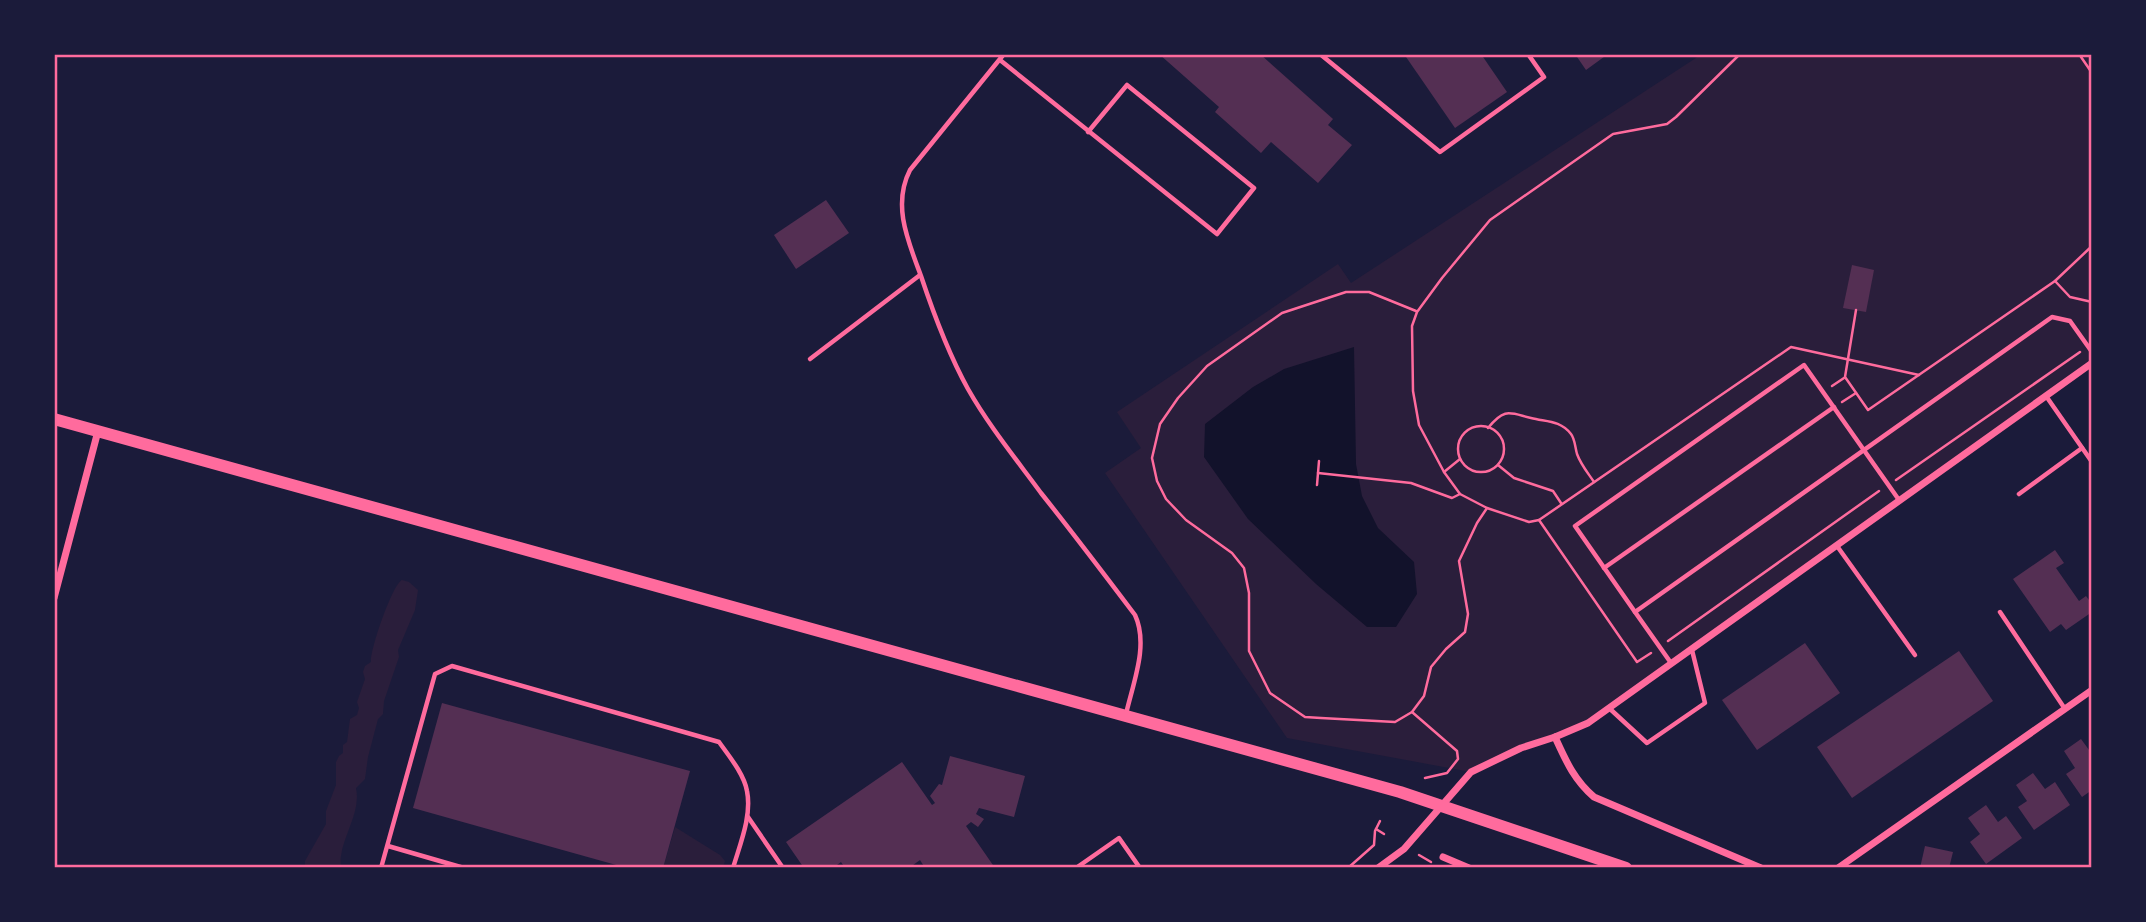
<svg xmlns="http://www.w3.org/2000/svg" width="2146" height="922" font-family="'Open Sans',sans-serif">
<rect width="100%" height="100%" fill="#1b1b3a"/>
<g fill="#2a1e3b">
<polygon points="1702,54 2092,54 2092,363 1588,723 1471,772 1287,738 1105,473 1141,448 1117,412 1338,264 1351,283"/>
<path d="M402,580L409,582L418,590L415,610L398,650L399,657L384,701L383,714L378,719L368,757L365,779L356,788C361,812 344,833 341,856C340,860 341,864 341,868H305V861L326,824V811L336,785V762L339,756L343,753V745L347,742L350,719L357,715L359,708L357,702L365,679L363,672L365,666L371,662C370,650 392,585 402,580Z"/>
<polygon points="675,827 720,855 725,861 723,868 663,868"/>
</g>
<polygon fill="#12122b" points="1354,347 1356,464 1362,496 1378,528 1414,562 1417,594 1396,627 1367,627 1316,584 1248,519 1204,457 1205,424 1253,387 1284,369"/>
<g fill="#542f53">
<polygon points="1159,54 1260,54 1333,119 1328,125 1352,145 1318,183 1271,142 1261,153 1215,112 1219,107"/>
<polygon points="1404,54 1481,54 1507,92 1455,128"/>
<polygon points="1575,54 1608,54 1586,70"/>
<polygon points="826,200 849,233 796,269 774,235"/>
<polygon points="1852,265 1874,270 1866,312 1843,308"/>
<polygon points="2055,550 2064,563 2056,568 2079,601 2086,596 2092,604 2092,612 2066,630 2061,624 2050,632 2013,579"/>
<polygon points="1805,643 1840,693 1757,750 1722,700"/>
<polygon points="1959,651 1993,701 1852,798 1817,747"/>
<polygon points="442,703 690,771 663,868 627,868 413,808"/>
<polygon points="2081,739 2092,754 2092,790 2082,797 2066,774 2075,768 2064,751"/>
<polygon points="950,756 1025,776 1014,817 979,808 976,814 984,819 978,827 971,822 966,826 995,868 925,868 920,860 909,868 845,868 841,862 833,868 804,868 786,842 902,762 932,805 935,803 930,796 939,784 942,785"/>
<polygon points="2033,773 2045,789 2055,782 2070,805 2034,830 2018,807 2027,801 2016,785"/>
<polygon points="1986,805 1998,822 2006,816 2022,838 1986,864 1970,842 1980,834 1968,818"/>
<polygon points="1925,846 1953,852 1949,868 1920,868"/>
</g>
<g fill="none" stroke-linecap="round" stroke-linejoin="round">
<g stroke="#ff6b9d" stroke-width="2.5">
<polyline points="2079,54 2092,73"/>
<polyline points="2055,281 2070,297 2092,302"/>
<polyline points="1856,310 1845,377 1868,410 2055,281 2092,246"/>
<polyline points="1416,311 1369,292 1346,292 1282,313 1207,366 1178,398 1160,424 1152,458 1157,481 1166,499 1186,520 1232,553 1244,568 1249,593 1249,651 1270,693 1305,717 1321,718 1395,722 1412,712 1424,696 1431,667 1446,649 1465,632 1468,614 1459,561 1477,523 1487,508"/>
<polyline points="1832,386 1844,378"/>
<polyline points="1842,402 1856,393"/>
<circle cx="1481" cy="449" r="23"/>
<path d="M1488,428C1505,407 1510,413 1531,418C1546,422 1560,420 1571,434C1575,439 1575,447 1577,454C1581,465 1588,473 1594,482"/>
<polyline points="1498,465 1514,478 1553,491 1561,503"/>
<polyline points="1444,472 1460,459"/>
<polyline points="1318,473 1411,483 1452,498 1460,494"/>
<polyline points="1896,480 2080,352"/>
<polyline points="1317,485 1319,461"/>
<polyline points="1539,520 1791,347 1919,375"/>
<polyline points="1668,641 1879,491"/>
<polyline points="1651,653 1637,662 1539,520 1529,522 1487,508 1460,494 1444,472 1419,425 1413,391 1412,326 1417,312 1442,278 1490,220 1613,134 1667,124 1676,117 1740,54"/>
<polyline points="1412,712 1457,751 1458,759 1447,773 1425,778"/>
<polyline points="1376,829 1384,834"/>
<polyline points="1419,855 1431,862"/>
<polyline points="1348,868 1374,845 1375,831 1380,821"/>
</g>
<g stroke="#ff6b9d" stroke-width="4.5">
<path d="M1004,54L910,170C892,205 908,241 921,276C934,315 948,353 968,389C989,426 1016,459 1041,493C1073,533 1104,574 1135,615C1149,645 1133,683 1126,714"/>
<polyline points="1320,54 1440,152 1544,77 1528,54"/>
<polyline points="1000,60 1217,234 1254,188 1127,85 1088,132"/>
<polyline points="810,359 920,275"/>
<polyline points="2046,396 2092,462"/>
<polyline points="2019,494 2082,448"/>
<polyline points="1837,546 1915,655"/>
<polyline points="1604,568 1834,407"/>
<polyline points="1635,612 1575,526 1804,365 1899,500"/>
<polyline points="2000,612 2065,709"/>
<polyline points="1671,663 1635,612 2052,317 2070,321 2092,352"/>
<polyline points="1609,708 1647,743 1705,703 1692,650"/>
<polyline points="748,817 783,868"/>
<polyline points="388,846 464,868"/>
<path d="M381,868L435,674L452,666L719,742C729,756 744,774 747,791C752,816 740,844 733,868"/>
<polyline points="1076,868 1119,838 1140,868"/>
</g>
<g stroke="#ff6b9d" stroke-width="7">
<polyline points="54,598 98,431"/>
<path d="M1555,737C1566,761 1574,780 1594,797L1761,868"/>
<polyline points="1443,857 1469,868"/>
<polyline points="1378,868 1404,849 1471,772 1521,748 1555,737 1588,723 2092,363"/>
<polyline points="1838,868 2092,690"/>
</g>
<polyline stroke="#ff6b9d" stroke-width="12" points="54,419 1400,792 1626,868"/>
</g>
<rect width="2146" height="922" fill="none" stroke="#1b1b3a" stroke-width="112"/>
<rect x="56" y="56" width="2034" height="810" fill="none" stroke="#ff6b9d" stroke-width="2.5"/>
</svg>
